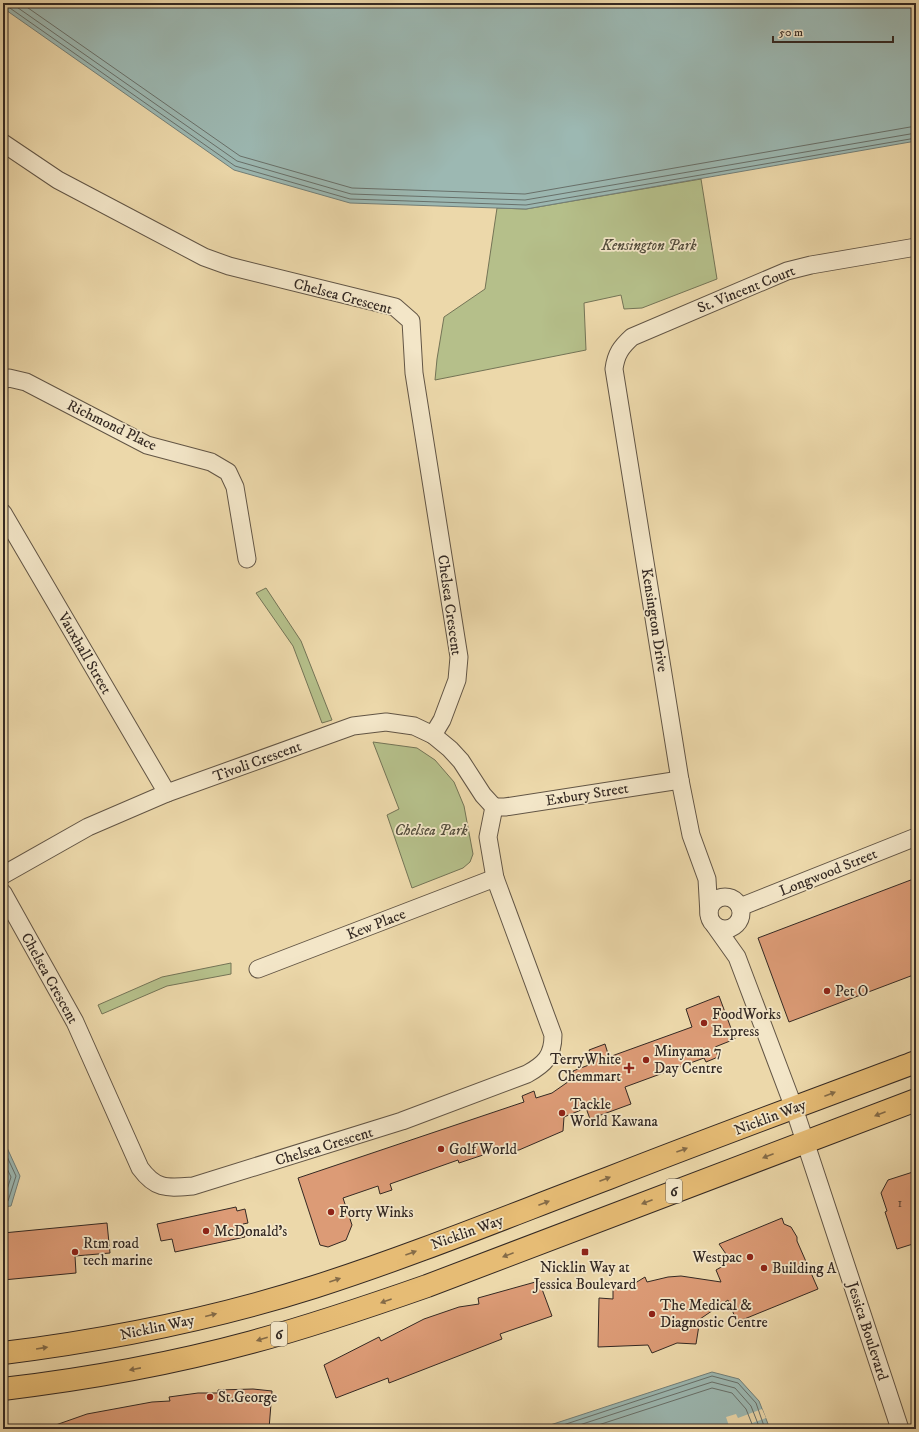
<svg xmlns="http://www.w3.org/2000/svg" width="919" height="1432" font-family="'IM FELL DW Pica',serif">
<rect width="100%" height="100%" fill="#ecd8aa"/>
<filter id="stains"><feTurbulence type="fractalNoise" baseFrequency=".005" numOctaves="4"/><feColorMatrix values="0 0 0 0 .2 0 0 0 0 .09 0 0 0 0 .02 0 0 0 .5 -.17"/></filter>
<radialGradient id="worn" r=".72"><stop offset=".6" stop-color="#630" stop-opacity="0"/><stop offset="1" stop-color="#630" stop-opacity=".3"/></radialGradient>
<g fill="#b5bf8a" stroke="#747456">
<polygon points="701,179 717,279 642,308 624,309 621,295 584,303 586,350 435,380 437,359 444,317 485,289 497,208 526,209"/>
<polygon points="266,588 301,641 332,720 322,723 293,646 256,593"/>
<polygon points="373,742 417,748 435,760 454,782 464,806 473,854 470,862 463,868 412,888 387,815 399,809"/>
<polygon points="231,963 231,974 167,986 102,1014 98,1005 162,977"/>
</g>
<g fill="#9cb8b2" stroke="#727f79">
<polygon points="3,3 916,3 916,141 526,209 350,203 234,170 3,8"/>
<polygon points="3,1139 20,1176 11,1206 3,1207"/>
<polygon points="712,1372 739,1379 759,1401 770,1429 538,1429"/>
</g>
<polygon fill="#ecd8aa" points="762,1409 766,1418 741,1427 741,1429 730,1429 726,1417 736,1414 738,1418"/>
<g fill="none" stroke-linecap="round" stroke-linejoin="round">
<g stroke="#68706a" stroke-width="1">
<polyline points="11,3 237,161 351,194 525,200 916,133"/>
<polyline points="21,3 240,156 352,188 525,194 916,126"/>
<polyline points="3,5 7,6 235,166 350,199 526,205 916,138"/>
<polyline points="3,1148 16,1176 8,1201 3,1203"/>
<polyline points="3,1160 11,1177 5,1196 3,1198"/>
<polyline points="551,1429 712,1376 738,1383 756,1403 765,1429"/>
<polyline points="567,1429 712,1382 735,1388 751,1406 760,1429"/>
<polyline points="586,1429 712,1388 732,1393 746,1409 754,1429"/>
</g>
</g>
<g fill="#dc9b76" stroke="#342923">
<polygon points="916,878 916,974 789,1022 758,938"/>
<polygon points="719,996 735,1039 715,1047 718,1057 706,1062 704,1058 625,1087 631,1104 590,1119 586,1108 564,1117 563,1131 519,1150 484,1151 483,1155 459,1163 458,1160 390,1184 392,1190 380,1194 378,1186 343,1198 352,1225 346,1240 328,1247 320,1245 298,1178 524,1102 522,1096 534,1091 536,1098 552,1093 575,1077 573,1071 594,1063 589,1050 605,1044 609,1057 692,1027 686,1009"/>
<polygon points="916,1171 916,1243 897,1249 885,1212 887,1211 881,1193 888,1180"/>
<polygon points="236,1207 237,1211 245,1209 248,1223 243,1224 245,1237 175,1252 172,1239 161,1241 157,1224"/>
<polygon points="782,1218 784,1224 791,1227 797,1237 797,1241 818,1289 737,1322 728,1300 700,1319 696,1344 677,1343 652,1353 648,1345 598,1347 599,1298 613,1299 613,1286 632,1285 645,1277 647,1282 668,1277 681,1276 721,1282 716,1270 723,1266 716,1259 726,1254 719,1244"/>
<polygon points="107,1223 110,1253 75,1256 76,1273 3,1280 3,1233"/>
<polygon points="539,1281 552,1316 500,1334 502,1339 389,1383 388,1378 336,1398 324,1365 379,1337 381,1341 424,1319 459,1307 479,1304 478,1298"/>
<polygon points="253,1389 272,1391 269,1429 50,1429 50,1427 87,1414 152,1402 170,1401 169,1397 198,1393 218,1393 218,1390"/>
</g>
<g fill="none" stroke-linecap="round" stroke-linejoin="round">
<g stroke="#625545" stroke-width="19">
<g id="street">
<polyline points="3,143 58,180 204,257 229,266 395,307 411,321 414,373 459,657 457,680 442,720 433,735"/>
<polyline points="3,380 9,378 26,382 147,445 211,462 228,472 235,487 247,559"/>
<polyline points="3,513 167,793"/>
<polyline points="494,807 505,807 680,780"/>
<polyline points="3,875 88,827 167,793 353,726 386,722 414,726 433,735 450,749 461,761 483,795 494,807"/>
<path d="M3,893L75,1022L140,1168C156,1190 167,1188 193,1186L402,1121L527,1074C545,1064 553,1056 553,1035L495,878L488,837L494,807"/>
<circle cx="725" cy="913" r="16"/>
<polyline points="740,907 916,837"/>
<path d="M709,915L707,879L691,835L680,780L614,369C616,354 621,347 632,337L787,271L811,265L916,247"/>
<polyline points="715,926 737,957 794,1108 900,1429"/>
<polyline points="258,969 495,878"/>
</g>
</g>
<g stroke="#342923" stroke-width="24">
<g id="highway">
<path d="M3,1353C108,1340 213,1319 314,1287C414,1255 511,1215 609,1178C711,1138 814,1100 916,1062"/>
<path d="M3,1389C87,1379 171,1364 252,1342C311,1326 370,1306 427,1286L916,1100"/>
</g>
</g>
<use href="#street" stroke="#f3e6c8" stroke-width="17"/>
<use href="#highway" stroke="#e6bc75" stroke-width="22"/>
</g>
<defs><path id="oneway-solid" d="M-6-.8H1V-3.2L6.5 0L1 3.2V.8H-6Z"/></defs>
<g fill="#846b48">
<use href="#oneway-solid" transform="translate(830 1094) rotate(-21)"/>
<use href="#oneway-solid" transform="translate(880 1114) rotate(159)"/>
<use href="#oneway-solid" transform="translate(682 1150) rotate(-20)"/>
<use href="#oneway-solid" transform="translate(768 1156) rotate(159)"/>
<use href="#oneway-solid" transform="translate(605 1179) rotate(-21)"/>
<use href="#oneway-solid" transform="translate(647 1202) rotate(159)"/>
<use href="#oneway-solid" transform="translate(544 1203) rotate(-21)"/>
<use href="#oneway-solid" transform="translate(411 1253) rotate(-20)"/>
<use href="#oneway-solid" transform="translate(508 1255) rotate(159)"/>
<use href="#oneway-solid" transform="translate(335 1280) rotate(-19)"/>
<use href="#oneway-solid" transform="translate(386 1301) rotate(160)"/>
<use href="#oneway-solid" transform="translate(211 1315) rotate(-14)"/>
<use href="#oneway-solid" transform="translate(262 1339) rotate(163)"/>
<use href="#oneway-solid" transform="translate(42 1348) rotate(-9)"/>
<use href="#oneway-solid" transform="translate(135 1369) rotate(169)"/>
</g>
<g fill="#8f2418" stroke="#f3e6c8" stroke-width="1.5">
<circle cx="827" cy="991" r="4"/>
<circle cx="704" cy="1023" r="4"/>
<circle cx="646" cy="1060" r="4"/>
<path d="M627 1062h4v4h4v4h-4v4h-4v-4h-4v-4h4z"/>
<circle cx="562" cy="1113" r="4"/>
<circle cx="441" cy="1149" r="4"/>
<circle cx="331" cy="1212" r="4"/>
<circle cx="206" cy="1231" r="4"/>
<circle cx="75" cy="1252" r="4"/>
<rect x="581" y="1248" width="8" height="8" rx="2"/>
<circle cx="750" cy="1257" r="4"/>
<circle cx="764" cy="1268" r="4"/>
<circle cx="652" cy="1314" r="4"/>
<circle cx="210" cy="1397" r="4"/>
</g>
<g text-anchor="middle" stroke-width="3.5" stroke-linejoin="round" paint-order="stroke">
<g font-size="13" fill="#5e4638">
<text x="900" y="1207">1</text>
</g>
<g fill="#f3e6c8" stroke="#6d6254" stroke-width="1">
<rect x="666" y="1179" width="16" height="24" rx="3"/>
<rect x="271" y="1322" width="16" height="24" rx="3"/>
</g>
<g font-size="14" font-weight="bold" fill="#342923">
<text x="674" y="1196">6</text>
<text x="279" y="1339">6</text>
</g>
<g font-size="15" font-style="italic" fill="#544e3d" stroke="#f3e6c8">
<text x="649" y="250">Kensington Park</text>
<text x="431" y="835">Chelsea Park</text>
</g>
<g font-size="15" fill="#342923" stroke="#f3e6c8">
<text transform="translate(746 289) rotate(-22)" y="5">St. Vincent Court</text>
<text transform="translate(343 296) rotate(15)" y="5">Chelsea Crescent</text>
<text transform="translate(112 425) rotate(26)" y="5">Richmond Place</text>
<text transform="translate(450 605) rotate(82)" y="5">Chelsea Crescent</text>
<text transform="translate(655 620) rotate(81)" y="5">Kensington Drive</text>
<text transform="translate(85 653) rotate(60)" y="5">Vauxhall Street</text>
<text transform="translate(257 761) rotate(-20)" y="5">Tivoli Crescent</text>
<text transform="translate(587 794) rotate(-9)" y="5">Exbury Street</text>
<text transform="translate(828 872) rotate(-22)" y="5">Longwood Street</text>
<text transform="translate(376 924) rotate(-21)" y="5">Kew Place</text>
<text transform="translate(50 978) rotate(61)" y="5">Chelsea Crescent</text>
<text transform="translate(770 1117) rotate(-21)" y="5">Nicklin Way</text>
<text transform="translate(324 1146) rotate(-17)" y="5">Chelsea Crescent</text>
<text transform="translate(467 1232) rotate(-20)" y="5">Nicklin Way</text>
<text transform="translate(157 1327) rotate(-12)" y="5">Nicklin Way</text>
<text transform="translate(868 1331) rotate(72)" y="5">Jessica Boulevard</text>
</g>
<g font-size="15" fill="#342923" stroke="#f3e6c8" text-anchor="start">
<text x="835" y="996">Pet O</text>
<text x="712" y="1019">FoodWorks<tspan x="712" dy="17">Express</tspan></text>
<text x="654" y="1056">Minyama 7<tspan x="654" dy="17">Day Centre</tspan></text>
<text x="621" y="1064" text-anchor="end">TerryWhite<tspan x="621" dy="17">Chemmart</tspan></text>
<text x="570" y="1109">Tackle<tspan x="570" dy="17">World Kawana</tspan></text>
<text x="449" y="1154">Golf World</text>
<text x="339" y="1217">Forty Winks</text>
<text x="214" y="1236">McDonald's</text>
<text x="83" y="1248">Rtm road<tspan x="83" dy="17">tech marine</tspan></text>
<text x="742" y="1262" text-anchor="end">Westpac</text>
<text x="585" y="1272" text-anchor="middle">Nicklin Way at<tspan x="585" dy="17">Jessica Boulevard</tspan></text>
<text x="772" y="1273">Building A</text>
<text x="660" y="1310">The Medical &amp;<tspan x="660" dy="17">Diagnostic Centre</tspan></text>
<text x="218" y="1402">St.George</text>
</g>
</g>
<rect width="919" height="1432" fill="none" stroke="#ecd8aa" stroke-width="16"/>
<rect x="4" y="4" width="911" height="1424" fill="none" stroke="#342923" stroke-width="2"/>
<rect x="8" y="8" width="903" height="1416" fill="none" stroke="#342923"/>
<path d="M773 36v6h120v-6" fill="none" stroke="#342923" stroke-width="2"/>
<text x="779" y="36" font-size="12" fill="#342923" stroke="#f3e6c8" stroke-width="3" paint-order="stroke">50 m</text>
<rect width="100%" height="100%" filter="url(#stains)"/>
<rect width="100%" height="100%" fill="url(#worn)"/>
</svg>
